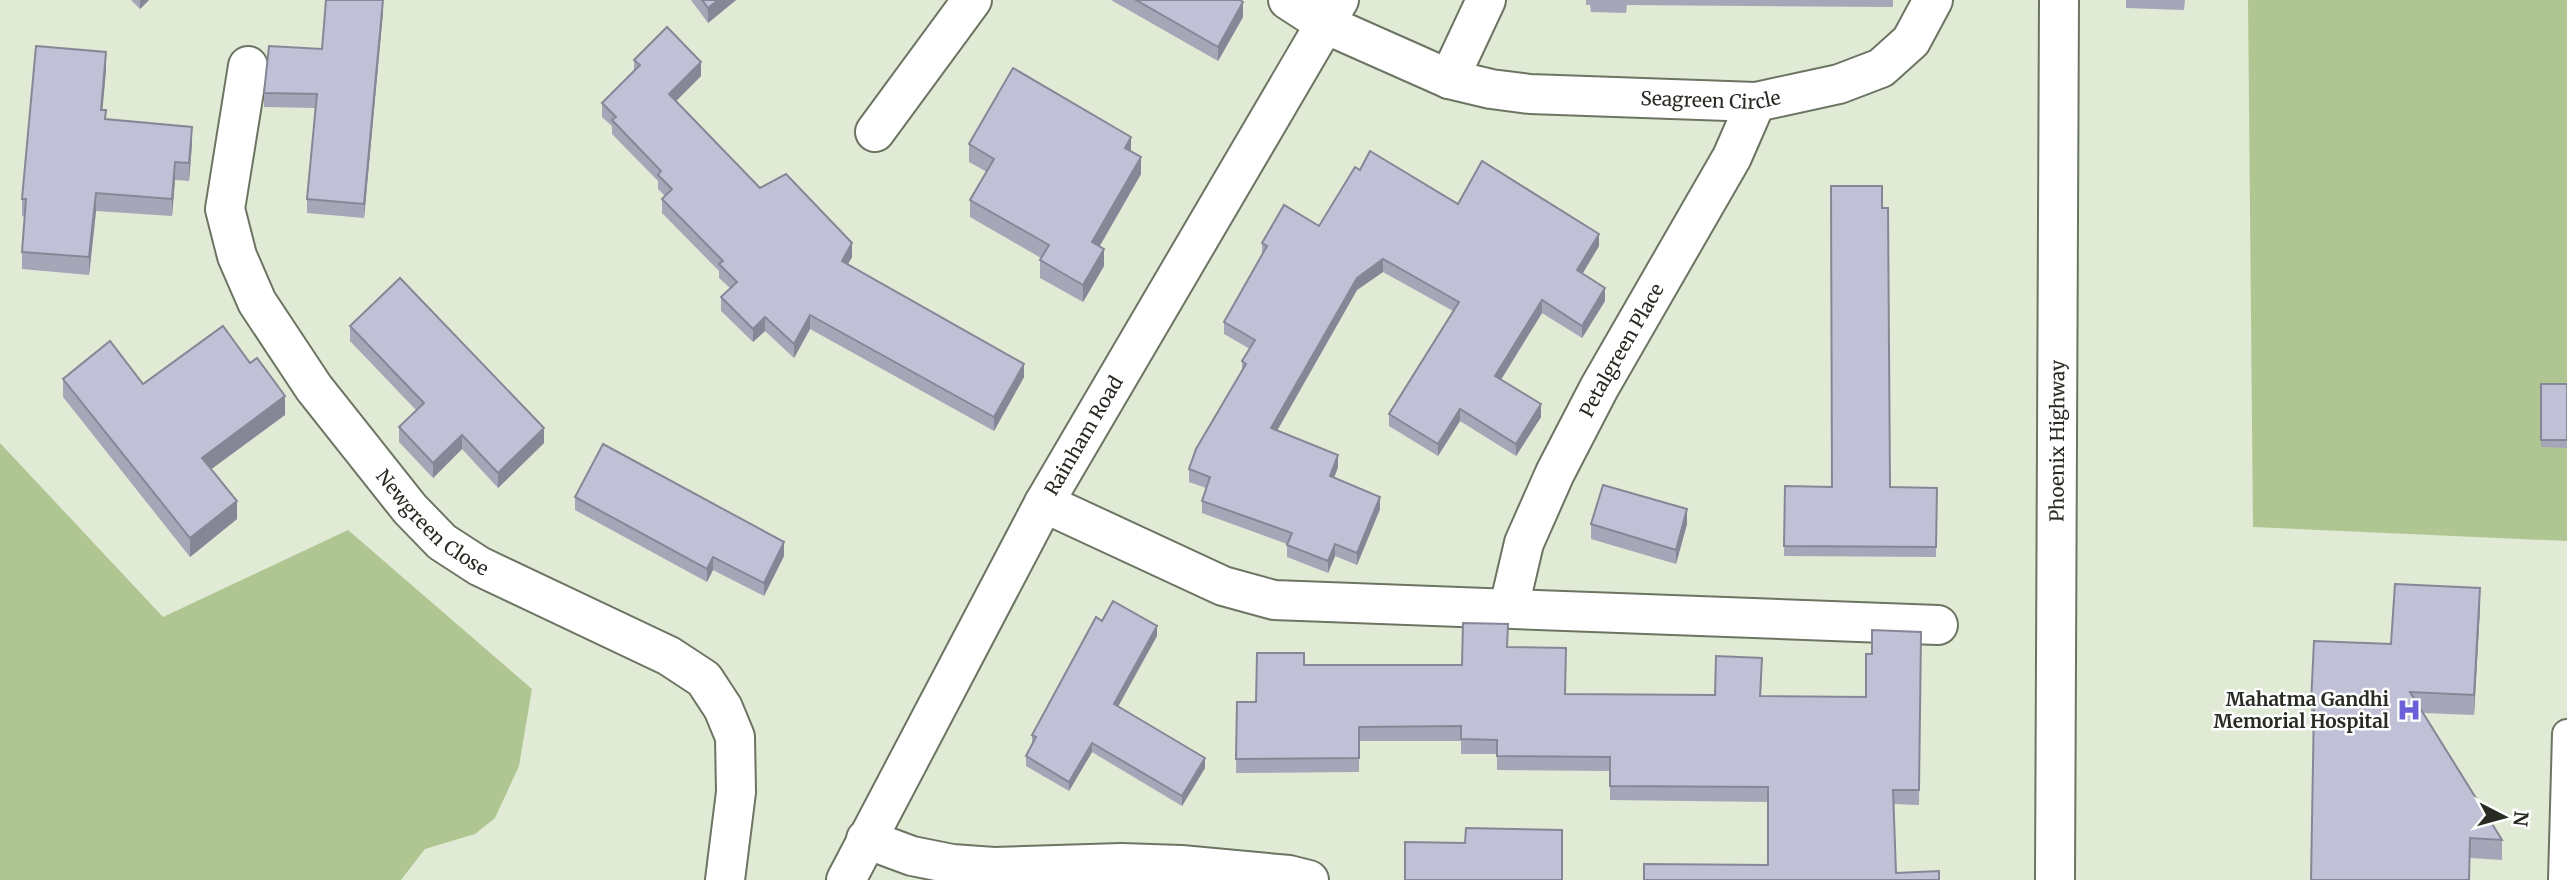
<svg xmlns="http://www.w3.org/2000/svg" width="2567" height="880" font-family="Merriweather,serif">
<rect width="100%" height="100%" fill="#e0ead5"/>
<g fill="#b0c692">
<polygon points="2248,0 2567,0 2567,541 2253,527"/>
<polygon points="0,443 163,617 348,530 532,689 519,766 495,818 475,834 425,849 401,880 0,880"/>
</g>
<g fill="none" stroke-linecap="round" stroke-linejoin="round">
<g stroke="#6c7462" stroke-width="32">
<polyline id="service" points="2563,880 2567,734"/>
</g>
<g stroke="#6c7462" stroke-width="42">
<g id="minor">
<path id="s1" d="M1288,0L1325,24L1449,79L1491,89L1530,94L1756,102L1839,84L1881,68L1911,41L1933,0"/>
<path id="s2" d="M248,66L225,209L237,256L257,302L314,388L410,509L442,542L479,566L669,656L704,679L723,708L735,737L736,792L725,880"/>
<polyline points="1449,79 1486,0"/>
<polyline points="875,132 972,0"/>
<polyline points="1044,503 1223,586 1274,600 1938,625"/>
<path id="s3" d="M1509,607L1524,543L1555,473L1599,388L1732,157L1756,102"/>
<polyline points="866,839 912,856 952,864 994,867 1121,863 1181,865 1289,875 1309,880"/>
<path id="s4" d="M846,880L1044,503L1339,0"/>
</g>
</g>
<g stroke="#6c7462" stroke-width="42">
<g id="secondary">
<path id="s5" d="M2055,880L2059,0"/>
</g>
</g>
<use href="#service" stroke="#fff" stroke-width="28"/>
<use href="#minor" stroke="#fff" stroke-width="38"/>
<use href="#secondary" stroke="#fff" stroke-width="38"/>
</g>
<g fill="#a5a6b8">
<polygon points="131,0 149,0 140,9"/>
<polygon points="691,0 736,0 708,23"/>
<polygon points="1111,0 1240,0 1243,17 1218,61"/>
<polygon points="1586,0 1893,0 1893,7 1627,5 1626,13 1591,12 1590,5 1586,5"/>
<polygon points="2126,0 2185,0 2184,10 2126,8"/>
<polygon points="383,12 364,218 307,213 307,199 315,108 264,107 264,93 322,49"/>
<polygon points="634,60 701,76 676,101 760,188 852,257 848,264 1024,377 994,431 810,329 794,358 765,331 753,342 721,311 721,297 730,288 719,278 719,271 662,213 662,199 665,196 658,189 658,181 612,134 612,126 602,117 602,103 634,71"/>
<polygon points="106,70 102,110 106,119 192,144 189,181 175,180 172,216 96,211 89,275 22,269 22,252 25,217 22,216 22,199"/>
<polygon points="969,144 1131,151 1141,174 1100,246 1104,266 1083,302 1040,278 1040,260 1041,258 970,217 970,200 987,172 969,162"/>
<polygon points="1360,170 1458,204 1599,246 1582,274 1605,301 1582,338 1542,313 1501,380 1541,417 1516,456 1460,421 1438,456 1389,426 1389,414 1453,311 1383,272 1357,290 1277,431 1338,467 1334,478 1380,509 1357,565 1335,556 1328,573 1287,557 1287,544 1202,513 1202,501 1206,488 1189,482 1189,469 1242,372 1242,361 1250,349 1224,334 1224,322 1262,254 1262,243 1319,226"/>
<polygon points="350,326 544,443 498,488 462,449 433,478 399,442 399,427 416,410 350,341"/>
<polygon points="63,379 143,384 285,415 211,469 237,519 190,557 63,397"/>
<polygon points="2541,384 2567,384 2567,448 2541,447"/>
<polygon points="1785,486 1937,488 1936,557 1784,556"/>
<polygon points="575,497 784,556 764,596 713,570 707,582 575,510"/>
<polygon points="1591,524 1687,524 1676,564 1591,539"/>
<polygon points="2480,608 2474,715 2423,713 2502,840 2502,860 2470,858 2314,724 2311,724 2311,704 2391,644"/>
<polygon points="1102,621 1157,636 1118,706 1205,768 1182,806 1092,752 1069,791 1026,766 1026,756 1032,745 1032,735"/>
<polygon points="1921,632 1919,805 1894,804 1896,873 1939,880 1768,865 1768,802 1610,800 1610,771 1497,770 1497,754 1461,754 1461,741 1359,741 1359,772 1236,773 1237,702 1256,702 1304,665 1462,665 1508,647 1565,694 1715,695 1762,672 1761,696 1866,697 1872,654"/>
</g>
<g fill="#868796">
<polygon points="140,0 149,0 140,9"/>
<polygon points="383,0 383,12 364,218 364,204"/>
<polygon points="718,0 736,0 708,23 708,8"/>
<polygon points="1243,2 1243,17 1218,61 1218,47"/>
<polygon points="106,52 106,70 101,127 101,110"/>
<polygon points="701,62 701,76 669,108 669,94"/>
<polygon points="192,127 192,144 189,181 189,163"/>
<polygon points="1131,137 1131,154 1125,148"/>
<polygon points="1141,157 1141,174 1092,259 1092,242"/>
<polygon points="175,162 175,180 172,216 172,199"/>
<polygon points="96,193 96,211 89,275 89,257"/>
<polygon points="1599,234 1599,246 1577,283 1577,270"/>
<polygon points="852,243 852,257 842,274 842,261"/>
<polygon points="1104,249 1104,266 1083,302 1083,285"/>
<polygon points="1383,259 1383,272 1357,290 1271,441 1271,428 1357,278"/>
<polygon points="1605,288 1605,301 1582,338 1582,326"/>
<polygon points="1542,300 1542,313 1495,389 1495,376"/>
<polygon points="810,315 810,329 794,358 794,344"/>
<polygon points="765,317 765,331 753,342 753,329"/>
<polygon points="1024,364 1024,377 994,431 994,417"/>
<polygon points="285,396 285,415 202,476 202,458"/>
<polygon points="1541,404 1541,417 1516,456 1516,444"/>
<polygon points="1460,409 1460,421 1438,456 1438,444"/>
<polygon points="544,428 544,443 498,488 498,473"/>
<polygon points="462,435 462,449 433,478 433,463"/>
<polygon points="1338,455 1338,467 1330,489 1330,476"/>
<polygon points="1380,497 1380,509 1357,565 1357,553"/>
<polygon points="237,501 237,519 190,557 190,538"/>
<polygon points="1687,509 1687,524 1676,564 1676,550"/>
<polygon points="784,542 784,556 764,596 764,583"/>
<polygon points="1335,544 1335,556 1328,573 1328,561"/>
<polygon points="713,557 713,570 707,582 707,569"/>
<polygon points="2480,588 2480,608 2474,715 2474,695"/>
<polygon points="1157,626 1157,636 1114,714 1114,704"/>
<polygon points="1092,743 1092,752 1069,791 1069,782"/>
<polygon points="1205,758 1205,768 1182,806 1182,796"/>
</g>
<g fill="#c0c1d6" stroke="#868796" stroke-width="2">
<polygon points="326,0 383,0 364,204 307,199 317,94 264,93 269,46 322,49"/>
<polygon points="702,0 718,0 708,8"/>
<polygon points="1136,0 1240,0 1243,2 1218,47"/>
<polygon points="667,27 701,62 669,94 760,188 786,174 852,243 842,261 1024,364 994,417 810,315 794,344 765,317 753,329 721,297 737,282 719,264 723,261 662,199 672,189 658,175 661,171 612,120 616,117 602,103 640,65 634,60"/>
<polygon points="36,46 106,52 101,110 106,110 105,119 192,127 189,163 175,162 172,199 96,193 89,257 22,252 26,199 22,199"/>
<polygon points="1013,68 1131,137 1125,148 1141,157 1092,242 1104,249 1083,285 1040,260 1049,245 970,200 994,159 969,144"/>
<polygon points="1370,151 1458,204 1482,161 1599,234 1577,270 1605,288 1582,326 1542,300 1495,376 1541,404 1516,444 1460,409 1438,444 1389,414 1459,302 1383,259 1357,278 1271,428 1338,455 1330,476 1380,497 1357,553 1335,544 1328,561 1287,545 1292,533 1202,501 1210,477 1189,469 1196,449 1246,364 1242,361 1255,340 1224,322 1267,246 1262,243 1284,205 1319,226 1355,167 1360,170"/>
<polygon points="1831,186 1882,186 1882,208 1888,208 1890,487 1937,488 1936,547 1784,546 1785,486 1832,487"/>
<polygon points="400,278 544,428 498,473 462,435 433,463 399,427 424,403 350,326"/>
<polygon points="223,326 250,363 257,358 285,396 202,458 237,501 190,538 63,379 110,341 143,384"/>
<rect x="2541" y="384" width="26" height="56"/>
<polygon points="603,444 784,542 764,583 713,557 707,569 575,497"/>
<polygon points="1603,485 1687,509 1676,550 1591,524"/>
<polygon points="2395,584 2480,588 2474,695 2410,692 2502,840 2470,838 2469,880 2311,880 2314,704 2311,704 2314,641 2391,644"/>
<polygon points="1113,601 1157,626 1114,704 1205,758 1182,796 1092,743 1069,782 1026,756 1036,737 1032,735 1096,617 1102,621"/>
<polygon points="1463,623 1508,624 1507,647 1566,648 1565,694 1715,695 1716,656 1762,658 1760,696 1866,697 1866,654 1872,654 1872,630 1921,632 1919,790 1893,790 1896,873 1939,871 1939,880 1644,880 1644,864 1768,865 1768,787 1610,786 1610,757 1497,756 1497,740 1461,739 1461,726 1359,727 1359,758 1236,759 1237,702 1256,702 1257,653 1304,653 1304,665 1462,665"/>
<polygon points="1466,828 1562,830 1562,880 1405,880 1405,842 1465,843"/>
</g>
<defs>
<g id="hospital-bare" transform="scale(1.89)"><path d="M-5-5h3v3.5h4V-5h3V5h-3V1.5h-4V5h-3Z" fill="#6c60da" stroke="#fff" stroke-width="2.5" paint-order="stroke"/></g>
</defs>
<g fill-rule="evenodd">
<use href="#hospital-bare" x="2409" y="710"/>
</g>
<g text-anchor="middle" stroke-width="5" stroke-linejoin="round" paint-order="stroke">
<g font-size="19" fill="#282b23" stroke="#fff">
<text dy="7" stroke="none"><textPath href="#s1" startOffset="443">Seagreen Circle</textPath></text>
<text dy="7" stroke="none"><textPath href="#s3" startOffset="282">Petalgreen Place</textPath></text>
<text dy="7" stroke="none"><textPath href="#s4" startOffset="504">Rainham Road</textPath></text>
<text dy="7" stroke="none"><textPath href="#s5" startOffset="439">Phoenix Highway</textPath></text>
<text dy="7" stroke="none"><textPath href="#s2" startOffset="527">Newgreen Close</textPath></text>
</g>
<g font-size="19" font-weight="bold" fill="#282b23" stroke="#fff" text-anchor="end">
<text x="2389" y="706">Mahatma Gandhi<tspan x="2389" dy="22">Memorial Hospital</tspan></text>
</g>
</g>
<g transform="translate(2504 817) rotate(96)" stroke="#ffffff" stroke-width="5" paint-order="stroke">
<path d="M0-5L12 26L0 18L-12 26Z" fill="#282b23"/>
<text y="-10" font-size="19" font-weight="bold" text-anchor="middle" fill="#282b23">N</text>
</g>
</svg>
